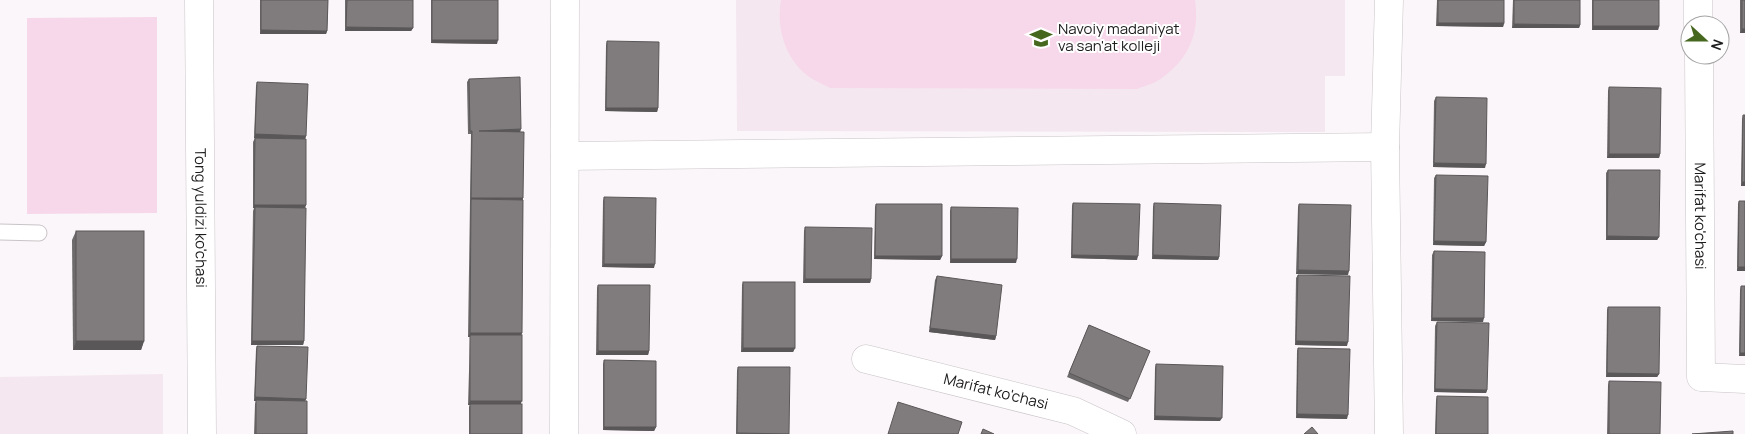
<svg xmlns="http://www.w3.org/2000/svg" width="1745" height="434" font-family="Manrope,sans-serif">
<rect width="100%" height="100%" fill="#fbf6f9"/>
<g fill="#f4e7ef">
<polygon points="736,0 1345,0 1345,76 1325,76 1325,132 737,131"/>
<polygon points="163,374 163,434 0,434 0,377"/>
</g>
<g fill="#f7d8eb">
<path d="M781,0H1195C1200,32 1189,59 1162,78C1155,83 1145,86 1137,89L830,88C823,84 815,81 809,77C785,59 776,28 781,0Z"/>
<polygon points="157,17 157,213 27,214 27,18"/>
</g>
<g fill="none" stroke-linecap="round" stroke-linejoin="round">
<g stroke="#c9c4c7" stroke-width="17">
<polyline id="service" points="0,232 39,233"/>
</g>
<g stroke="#c9c4c7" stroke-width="29">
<g id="minor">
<path id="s1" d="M199,0L202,434"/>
<polyline points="1698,0 1698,25"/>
<path id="s2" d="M1699,55L1701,377L1745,379"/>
<polyline points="565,156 1385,147"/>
<path id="s3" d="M866,359L1073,411L1122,434"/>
<polyline points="564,434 565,0"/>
<polyline points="1389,434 1385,147 1389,0"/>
</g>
</g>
<use href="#service" stroke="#fff" stroke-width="15"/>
<use href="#minor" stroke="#fff" stroke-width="28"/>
</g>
<g fill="#6e6b6c">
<polygon points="260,0 328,0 327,31 326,34 260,34"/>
<polygon points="345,0 413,0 413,28 411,31 345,31"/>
<polygon points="431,0 498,0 497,44 431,43"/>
<polygon points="1437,0 1504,0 1504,23 1503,27 1436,26"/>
<polygon points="1513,0 1580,0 1580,25 1579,28 1512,28"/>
<polygon points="1592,0 1659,0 1659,26 1658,30 1592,30"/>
<rect x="1740" y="0" width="5" height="33"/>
<polygon points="607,41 658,108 657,112 605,111 606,45"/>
<polygon points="469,79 520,132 523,200 521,404 522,434 469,434 469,407 470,405 468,405 470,337 468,337 471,134 468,134 467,82"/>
<polygon points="257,82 306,136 305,139 306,205 305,208 304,341 303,345 251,345 253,211 254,208 253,208 253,142 255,138 280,138 254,138 256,86"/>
<polygon points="1609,87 1660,154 1659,158 1607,158 1608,91"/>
<polygon points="1436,97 1485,168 1433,167 1434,101"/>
<polygon points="1743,115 1745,115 1745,186 1741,186 1742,119"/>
<polygon points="1608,170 1659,237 1657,240 1606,240 1606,173"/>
<polygon points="1436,175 1486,242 1484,246 1433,245 1434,178"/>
<polygon points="604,197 654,268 602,267 603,201"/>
<polygon points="1739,201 1745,201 1745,271 1737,271 1738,204"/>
<polygon points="1073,203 1137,260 1071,258 1072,206"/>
<polygon points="1154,203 1219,257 1218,260 1152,259 1153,207"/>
<polygon points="876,204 942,256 940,260 874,259 875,207"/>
<polygon points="1299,204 1348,275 1296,274 1298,207"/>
<polygon points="951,207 1016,263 950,263 950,211"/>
<polygon points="805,227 871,279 870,283 803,283 804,231"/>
<polygon points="76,231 144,341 141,350 73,350 72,240"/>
<polygon points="1434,251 1483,322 1431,321 1432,255"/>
<polygon points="1298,275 1347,346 1295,345 1296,278"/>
<polygon points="937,276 996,336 995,340 929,332 935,280"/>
<polygon points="743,282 795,348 793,352 741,352 742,285"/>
<polygon points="598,285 649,351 648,355 596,355 597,288"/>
<polygon points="1741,286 1745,356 1739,356 1740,290"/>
<polygon points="1608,307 1659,374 1657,377 1606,377 1607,310"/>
<polygon points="1437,322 1487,390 1486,393 1434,392 1435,326"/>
<polygon points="1089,325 1150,351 1128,402 1067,377"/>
<polygon points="257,346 305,401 307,434 254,434 255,404 256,401 254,401 256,349"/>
<polygon points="1298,348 1347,419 1296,418 1297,351"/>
<polygon points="604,360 656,427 654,431 603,430 603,364"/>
<polygon points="1156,364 1220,421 1154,420 1155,368"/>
<polygon points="738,367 789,434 736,434 737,371"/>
<polygon points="1609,381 1660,434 1607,434 1608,385"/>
<polygon points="1437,396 1488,434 1435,434 1436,400"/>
</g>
<g fill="#5a5758">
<polygon points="1438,23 1504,23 1503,27 1436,26"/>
<polygon points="1514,24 1580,25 1579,28 1512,28"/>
<polygon points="1593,26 1659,26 1658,30 1592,30"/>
<polygon points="346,27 413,28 411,31 345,31"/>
<polygon points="1742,29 1745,29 1745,33 1740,33"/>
<polygon points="261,30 327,31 326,34 260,34"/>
<polygon points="432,40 498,40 497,44 431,43"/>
<polygon points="606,108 658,108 657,112 605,111"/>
<polygon points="521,129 520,133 479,131"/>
<polygon points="255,134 306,136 305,139 254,138"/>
<polygon points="1609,154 1660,154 1659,158 1607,158"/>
<polygon points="1434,163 1486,164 1485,168 1433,167"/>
<polygon points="1742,182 1745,182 1745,186 1741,186"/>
<polygon points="471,198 523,198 522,202 471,199 470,201"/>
<polygon points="254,205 306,205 304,209 253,208"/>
<polygon points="1607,236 1659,237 1657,240 1606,240"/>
<polygon points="1434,241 1486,242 1484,246 1433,245"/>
<polygon points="1072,255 1138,256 1137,260 1071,258"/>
<polygon points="1153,255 1219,257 1218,260 1152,259"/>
<polygon points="875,256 942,256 940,260 874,259"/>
<polygon points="951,259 1017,259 1016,263 950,263"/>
<polygon points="604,264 655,264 654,268 602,267"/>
<polygon points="1738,267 1745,267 1745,271 1737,271"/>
<polygon points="1298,270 1349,271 1348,275 1296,274"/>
<polygon points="805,279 871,279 870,283 803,283"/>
<polygon points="1432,318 1484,318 1483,322 1431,321"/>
<polygon points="930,328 996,336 995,340 929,332"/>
<polygon points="470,333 522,333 520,337 470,335 470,337 468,337"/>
<polygon points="76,341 144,341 141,350 73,350"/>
<polygon points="252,341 304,341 303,345 251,345"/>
<polygon points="1296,341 1348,342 1347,346 1295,345"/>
<polygon points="743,348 795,348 793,352 741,352"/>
<polygon points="598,351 649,351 648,355 596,355"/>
<polygon points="1740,353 1745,353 1745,356 1739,356"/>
<polygon points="1607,373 1659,374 1657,377 1606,377"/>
<polygon points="1435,389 1487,390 1486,393 1434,392"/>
<polygon points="255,397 306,399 305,402 254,401"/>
<polygon points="470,401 522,401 520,405 468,405"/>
<polygon points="1297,414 1348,415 1347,419 1296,418"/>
<polygon points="1155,416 1222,418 1220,421 1154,420"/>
<polygon points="604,427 656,427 654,431 603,430"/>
</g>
<g fill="#807c7e" stroke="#5a5758">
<polygon points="261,0 328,0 327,31 261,30"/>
<polygon points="347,0 413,0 413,28 346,27"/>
<rect x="432" y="0" width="66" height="40"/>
<rect x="1438" y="0" width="66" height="23"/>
<polygon points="1514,0 1580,0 1580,25 1514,24"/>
<rect x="1593" y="0" width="66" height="26"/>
<rect x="1742" y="0" width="3" height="29"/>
<polygon points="607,41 659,42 658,108 606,108"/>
<polygon points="520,77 521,129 479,131 524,132 523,198 471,198 472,131 470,131 469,79"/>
<polygon points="257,82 308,84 306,136 255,134"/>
<polygon points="1609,87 1661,88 1660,154 1609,154"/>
<polygon points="1436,97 1487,98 1486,164 1434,163"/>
<polygon points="1743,115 1745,115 1745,182 1742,182"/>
<polygon points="255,138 306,139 306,205 254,205"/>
<polygon points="1608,170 1660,170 1659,237 1607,236"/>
<polygon points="1436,175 1488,176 1486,242 1434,241"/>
<polygon points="604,197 656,198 655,264 604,264"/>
<polygon points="471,199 523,200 522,333 470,333"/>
<polygon points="1739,201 1745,201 1745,267 1738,267"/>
<polygon points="1073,203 1140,204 1138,256 1072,255"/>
<polygon points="1154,203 1221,205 1219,257 1153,255"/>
<polygon points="876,204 942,204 942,256 875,256"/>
<polygon points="1299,204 1351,205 1349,271 1298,270"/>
<polygon points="255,207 306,208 304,341 252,341"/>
<polygon points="951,207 1018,208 1017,259 951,259"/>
<polygon points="805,227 872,228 871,279 805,279"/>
<rect x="76" y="231" width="68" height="110"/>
<polygon points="1434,251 1485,252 1484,318 1432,318"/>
<polygon points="1298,275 1350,276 1348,342 1296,341"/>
<polygon points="937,276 1002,285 996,336 930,328"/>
<rect x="743" y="282" width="52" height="66"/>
<polygon points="598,285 650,285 649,351 598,351"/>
<polygon points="1741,286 1745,286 1745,353 1740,353"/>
<polygon points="1608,307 1660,307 1659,374 1607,373"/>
<polygon points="1437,322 1489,323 1487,390 1435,389"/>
<polygon points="1089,325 1150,351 1130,399 1069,373"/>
<rect x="470" y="335" width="52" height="66"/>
<polygon points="257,346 308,347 306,399 255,397"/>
<polygon points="1298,348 1350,349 1348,415 1297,414"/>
<polygon points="604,360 656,361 656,427 604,427"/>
<polygon points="1156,364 1223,366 1222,418 1155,416"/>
<polygon points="738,367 790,367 789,434 737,433"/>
<polygon points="1609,381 1661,382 1660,434 1609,434"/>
<polygon points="1437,396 1488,397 1488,434 1436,434"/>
<polygon points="256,400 307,401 307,434 256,434"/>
<polygon points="898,402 962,422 958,434 888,434"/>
<rect x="470" y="404" width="52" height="30"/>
<polygon points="1312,427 1318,434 1304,434"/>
<polygon points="983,429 994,434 981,434"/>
<polygon points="1733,431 1733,434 1692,434"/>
</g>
<defs>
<g id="university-bare" transform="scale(1.725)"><path d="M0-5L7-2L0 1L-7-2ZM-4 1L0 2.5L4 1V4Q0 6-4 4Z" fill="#45671e" stroke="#fff" stroke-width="2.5" paint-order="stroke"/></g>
</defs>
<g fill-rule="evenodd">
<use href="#university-bare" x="1041" y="38"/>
</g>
<g text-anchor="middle" stroke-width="4" stroke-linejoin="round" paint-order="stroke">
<g font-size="15" fill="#1e1c1d" stroke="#fff" text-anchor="start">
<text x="1058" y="34">Navoiy madaniyat<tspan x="1058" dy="17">va san'at kolleji</tspan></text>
</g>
<g font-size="15" fill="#1e1c1d" stroke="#fff">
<text dy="5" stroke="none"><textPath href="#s2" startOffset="161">Marifat ko'chasi</textPath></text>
<text dy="5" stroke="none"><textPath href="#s1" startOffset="218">Tong yuldizi ko'chasi</textPath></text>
<text dy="5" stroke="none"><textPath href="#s3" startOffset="134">Marifat ko'chasi</textPath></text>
</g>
</g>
<g transform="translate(1705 40) rotate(111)"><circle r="24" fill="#ffffff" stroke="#a5a4a5"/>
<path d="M0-4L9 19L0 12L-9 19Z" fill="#45671e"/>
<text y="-8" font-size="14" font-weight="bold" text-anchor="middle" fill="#1e1c1d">N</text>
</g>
</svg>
